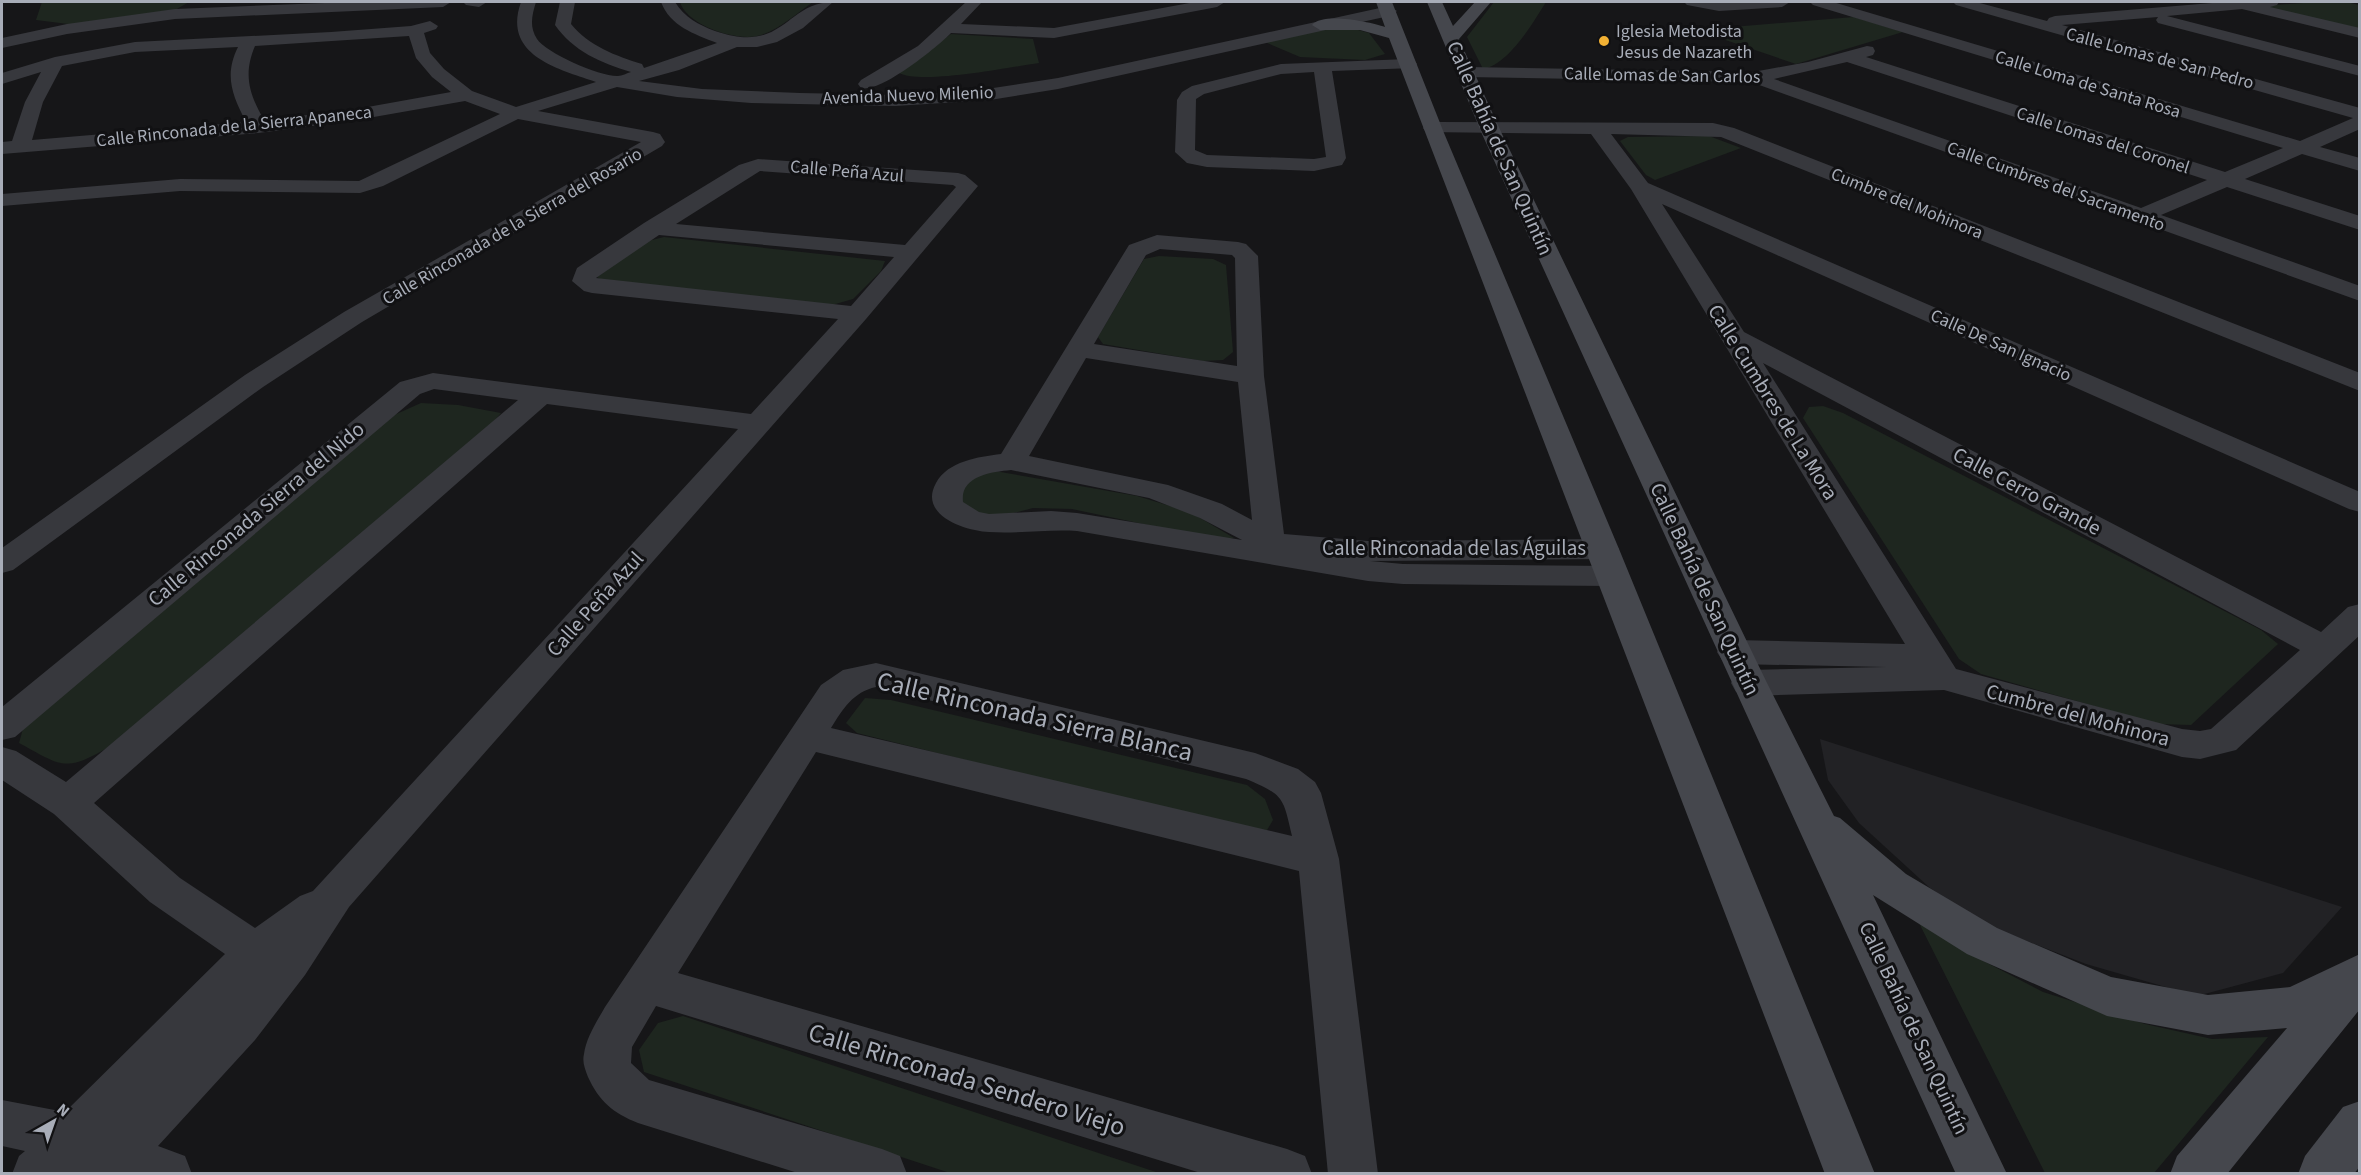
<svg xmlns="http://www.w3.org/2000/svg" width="2361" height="1175" font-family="'Source Sans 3',sans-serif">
<rect width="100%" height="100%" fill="#161618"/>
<polygon fill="#222225" points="1820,739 2342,907 2283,973 2197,996 2086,964 1986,925 1930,888 1859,823 1828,780"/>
<g fill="#1e261f">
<polygon points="42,2 189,2 175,10 84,26 36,20"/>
<path d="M680,2H813C797,13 780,29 761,35C739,43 686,25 680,2Z"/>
<path d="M1494,2H1546C1533,23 1508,65 1483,69L1467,37Z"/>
<polygon points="2316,2 2347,2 2359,5 2359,31 2260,6"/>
<polygon points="1854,17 1903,32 1796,64 1696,30"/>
<polygon points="1324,29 1358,30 1369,33 1385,54 1365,60 1300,57 1265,42"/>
<path d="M951,34L1033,39L1039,63C1010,67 919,86 897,72Z"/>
<polygon points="1709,136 1741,148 1655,180 1646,175 1620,141 1628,137"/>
<polygon points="664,237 885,261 881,271 853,299 832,305 608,284 597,277 648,241"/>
<polygon points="1159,256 1213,259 1226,265 1233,352 1223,360 1203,361 1103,344 1098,337 1144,259"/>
<path d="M421,403L458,405L501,413L489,427L109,747C64,773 62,766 19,743L24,725L392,416Z"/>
<polygon points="1823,406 1843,413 2261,630 2278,644 2191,725 2158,724 1981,674 1959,659 1803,418 1809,407"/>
<polygon points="989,470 1137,496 1190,512 1234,538 1219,540 1072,509 1033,508 1002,516 974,513 959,505 961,483"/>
<polygon points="865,698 891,700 1247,785 1265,799 1273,820 1267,830 1235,827 857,733 846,723"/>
<polygon points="1918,921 1964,951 2043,992 2145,1024 2212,1039 2268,1037 2154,1173 2045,1173"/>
<polygon points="683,1016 1159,1173 950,1173 644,1072 639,1050 658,1023"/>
</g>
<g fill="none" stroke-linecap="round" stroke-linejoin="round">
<g fill="#37383d" fill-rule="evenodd">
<polygon points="350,2 451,2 443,7 175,19 67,34 2,48 2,38 67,24 175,9"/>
<polygon points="463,2 487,2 479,7 466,5"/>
<path d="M521,2H536C532,15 529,27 537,39C546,53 601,77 618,76C622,76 627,73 631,72C601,63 573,51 555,25L560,2H575L571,24C589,46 616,56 642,64L644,68L717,43C694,34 670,26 661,2H675C684,17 699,25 715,31C785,55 785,2 833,2L803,28L777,42L757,47H737L679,70L639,81L702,89L800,93L895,95L967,92L1058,78L1389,6L1397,11L1389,16L1058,89L990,100L895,106L751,103L677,97L617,87L538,111L653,132L660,134L665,142L662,146L362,322L263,387L13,570L2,573V548L245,375L344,312L641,142L518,119L383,186L360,193L180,191L2,206V194L180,179L359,181L500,114L465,101L351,121L258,133L2,154V142L12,141L25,102L41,72L2,84V73L55,57L135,42L331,32L411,26L430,21L438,26L436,29L424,33L430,53L444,69L472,91L516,107L596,82C557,69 502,55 521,2ZM409,36L416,58L432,77L451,92L351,110L264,120C249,94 243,74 255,46ZM238,47C224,75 232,95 246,122L32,140L43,102L62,66L135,52Z"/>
<path d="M966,2H982L961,24L1054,28L1195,2H1225L1217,7L1054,38L951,33C936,48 881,93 861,88L858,84L861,80L918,46Z"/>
<polygon points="1684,2 1790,2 1782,7 1719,11 1687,5"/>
<path d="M1810,2H1833L2300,141L2353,118L1956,5L1953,2H1976L2047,21L2049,18L2055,16L2224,2H2279L2277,5L2270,7L2360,28V38L2242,9L2167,16L2360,66V76L2158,23L2156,20L2158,17L2062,25L2360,108V129L2320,147L2360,158V171L2302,154L2245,179L2360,216V230L2227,187L2161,215L2360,286V301L1751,82L1467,77L1461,76L1458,72L1461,68L1467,67L1753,72L1808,62L1867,46L1873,47L1875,51L1873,55L1866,57L2225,172L2283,148L1813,5ZM1847,62L2207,180L2141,208L1774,79Z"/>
<path d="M1408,59L1414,60L1417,64L1414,68L1332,71L1346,158L1342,165L1314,171L1207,167L1187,163L1175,152L1177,100L1182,92L1192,86L1281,64ZM1314,72L1326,157L1314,159L1207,155L1195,150L1196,99L1204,94L1281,74Z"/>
<path d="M1433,122L1713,123L1734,128L2360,373V391L1721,137L1611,134L1648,183L2360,492V512L2349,509L1662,204L1744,332L2321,632L2348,607L2360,604V635L2236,750L2200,759L2182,757L1944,690L1749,696L1736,692L1731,683L1736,674L1749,670L1886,667L1734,664L1722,660L1717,652L1722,644L1734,640L1905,644L1631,189L1591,134L1426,132L1423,128L1426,124ZM1763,363L2300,650L2211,729L2200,731L2182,729L1956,669Z"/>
<path d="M758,159L958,173L965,175L978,186L866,319L349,907L305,975L255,1040L158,1146L185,1156L192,1174H12L19,1156L25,1151L2,1146V1100L65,1112L225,954L150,902L54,814L2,780V747L16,751L66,782L518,400L434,389L420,394L15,737L2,740V707L400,382L433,373L751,414L838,319L592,293L584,291L572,281L577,268L644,223L739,165ZM760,171L953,185L956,187L905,245L676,224ZM659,235L894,257L851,306L596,278ZM547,404L738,429L313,891L300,896L255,928L180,878L94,803Z"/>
<path d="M1157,235L1238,242L1246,244L1258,256L1264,376L1284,534L1368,541L1603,539L1614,542L1619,549L1614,556L1603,559L1370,561L1403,564L1611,566L1623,569L1627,576L1623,583L1611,586L1403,584L1368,581L1077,531C1048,529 1018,534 989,532C965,531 918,515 936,483C948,461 978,457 1001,454L1129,245ZM1160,249L1232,255L1235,258L1237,366L1094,344L1146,255ZM1086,358L1238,382L1252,520L1222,504L1168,485L1029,456ZM1011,470L1149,498L1200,518L1242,540L1077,513L1051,511L989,514L979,512L963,502C960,476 991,472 1011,470Z"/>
<path d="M876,663L1255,753L1298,769L1315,782L1321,793L1339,859L1378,1174H1328L1299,871L816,752L678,973L1287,1149L1305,1156L1312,1174H1204L656,1006L632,1047L631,1063L649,1080L882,1149L900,1156L907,1174H801L638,1123C613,1113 599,1101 588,1077C585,1069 582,1062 584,1054C586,1038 597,1021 605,1007L821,685L843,670ZM876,687L1246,779C1284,795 1283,797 1292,836L831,728C843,709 853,692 876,687Z"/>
</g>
<g fill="#45474d" fill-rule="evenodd">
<path d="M1376,2H1392L1444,133L1619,549L1875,1174H1825L1389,38L1360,30H1320L1312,25C1323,12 1370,22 1385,27Z"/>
<polygon points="1427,2 1442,2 1453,26 1475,2 1491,2 1459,39 1502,134 1767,683 1834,816 1840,818 1906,874 1997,928 2111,977 2208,995 2290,987 2360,954 2360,1009 2227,1174 2170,1174 2177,1156 2287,1028 2208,1035 2107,1016 1967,954 1873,895 2007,1174 1956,1174 1482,134"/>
<polygon points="2360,1101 2360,1166 2354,1174 2298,1174 2305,1156 2343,1107"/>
</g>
</g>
<circle fill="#f2b134" stroke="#111113" stroke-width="2" cx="1604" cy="41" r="6"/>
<g text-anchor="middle" stroke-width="6" stroke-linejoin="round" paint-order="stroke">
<g font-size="18" fill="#a8adb8" stroke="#111113" text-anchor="start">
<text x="1616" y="37">Iglesia Metodista<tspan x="1616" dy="21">Jesus de Nazareth</tspan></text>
</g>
<g font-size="18" fill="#a8adb8" stroke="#111113">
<text transform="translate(2160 58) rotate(15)" y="6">Calle Lomas de San Pedro</text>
<text transform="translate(1662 75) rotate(1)" y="6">Calle Lomas de San Carlos</text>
<text transform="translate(2088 84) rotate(17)" y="6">Calle Loma de Santa Rosa</text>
<text transform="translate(908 95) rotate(-2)" y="6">Avenida Nuevo Milenio</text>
<text transform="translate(234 126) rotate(-6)" y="6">Calle Rinconada de la Sierra Apaneca</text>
<text transform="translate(2103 140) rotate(18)" y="6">Calle Lomas del Coronel</text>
<text transform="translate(847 171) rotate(5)" y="6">Calle Peña Azul</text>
<text transform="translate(2056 186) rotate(20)" y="6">Calle Cumbres del Sacramento</text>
<text transform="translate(1907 203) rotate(22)" y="6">Cumbre del Mohinora</text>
<text transform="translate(512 226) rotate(-30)" y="6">Calle Rinconada de la Sierra del Rosario</text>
<text transform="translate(2001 345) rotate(24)" y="6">Calle De San Ignacio</text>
</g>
<g font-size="21" fill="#a8adb8" stroke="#111113">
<text transform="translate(1500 148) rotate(66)" y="7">Calle Bahía de San Quintín</text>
<text transform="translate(1773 402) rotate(58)" y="7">Calle Cumbres de La Mora</text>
<text transform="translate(2027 491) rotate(28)" y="7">Calle Cerro Grande</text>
<text transform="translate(256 514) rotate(-40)" y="7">Calle Rinconada Sierra del Nido</text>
<text x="1454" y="555">Calle Rinconada de las Águilas</text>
<text transform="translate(1705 589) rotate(65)" y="7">Calle Bahía de San Quintín</text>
<text transform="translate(595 604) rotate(-48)" y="7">Calle Peña Azul</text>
<text transform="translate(2078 715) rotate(15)" y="7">Cumbre del Mohinora</text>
<text transform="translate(1914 1028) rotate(65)" y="7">Calle Bahía de San Quintín</text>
</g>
<g font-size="26" fill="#a8adb8" stroke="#111113">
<text transform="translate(1035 716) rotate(13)" y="9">Calle Rinconada Sierra Blanca</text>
<text transform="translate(967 1079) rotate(17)" y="9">Calle Rinconada Sendero Viejo</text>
</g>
</g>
<rect width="2361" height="1175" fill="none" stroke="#a8adb8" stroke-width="6"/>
<g transform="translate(54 1121) rotate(40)" stroke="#111113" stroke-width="4.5" paint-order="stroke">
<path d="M0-4.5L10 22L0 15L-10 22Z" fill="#a8adb8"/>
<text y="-9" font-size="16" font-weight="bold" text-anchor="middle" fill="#a8adb8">N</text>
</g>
</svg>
